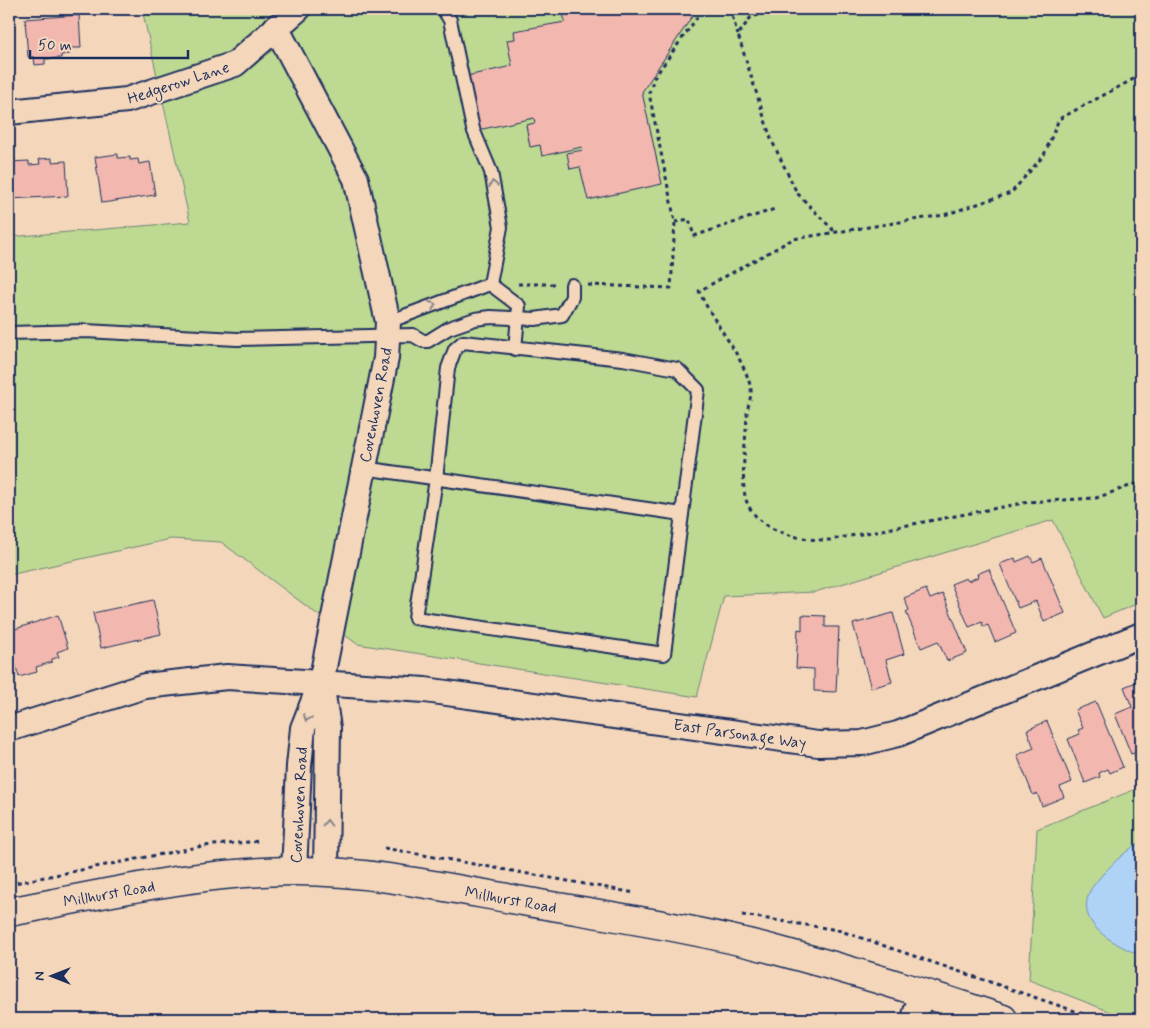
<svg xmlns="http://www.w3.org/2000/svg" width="1150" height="1028" font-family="Mynerve,sans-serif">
<rect width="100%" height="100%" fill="#f4d7bb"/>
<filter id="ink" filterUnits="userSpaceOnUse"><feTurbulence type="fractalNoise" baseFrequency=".02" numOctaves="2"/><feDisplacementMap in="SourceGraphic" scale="10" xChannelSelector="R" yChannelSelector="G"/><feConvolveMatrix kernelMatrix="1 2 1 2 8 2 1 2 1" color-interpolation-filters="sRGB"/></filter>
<g filter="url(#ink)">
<g fill="#bed991" stroke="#6c8478">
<polygon points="142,9 1141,9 1141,602 1103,618 1053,520 815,592 724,596 697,697 357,644 221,542 171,539 9,575 9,237 190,222"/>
<polygon points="1141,787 1141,1019 1129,1019 1029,980 1037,829"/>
</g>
<path fill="#aed3f7" stroke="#7391ba" d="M1141,841V956C1118,945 1078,928 1088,896C1090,888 1098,880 1103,874C1115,861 1126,851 1141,841Z"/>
<g fill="#f2b7ae" stroke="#1b2f5e">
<polygon points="562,9 697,9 642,92 662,184 588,200 580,167 570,169 567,153 583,150 582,147 542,156 540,145 530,147 526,125 535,123 534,118 478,130 467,76 512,66 507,40 515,39 514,31 565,22"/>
<polygon points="79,15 81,48 70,48 70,54 61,55 61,58 45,59 45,64 35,65 34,57 28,57 25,19"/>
<polygon points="118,154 118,158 130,157 130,160 138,159 139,164 150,162 155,195 102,203 95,157"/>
<polygon points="52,158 52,162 66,161 68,196 9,199 9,162 29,161 29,165 40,164 39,159"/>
<polygon points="1030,556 1033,562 1042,558 1065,613 1044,622 1036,601 1018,608 1000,564 1015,558 1016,562"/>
<polygon points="989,569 1016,633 995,642 988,625 983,627 982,622 969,627 951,584 966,578 968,581 978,577 977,574"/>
<polygon points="926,589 930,599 943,594 967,653 947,661 938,641 921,648 906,612 909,610 904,598"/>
<polygon points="153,600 161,634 101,648 93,613"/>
<polygon points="893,613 904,654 886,660 892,682 871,688 853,624"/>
<polygon points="58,615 68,648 57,652 59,657 52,659 52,662 36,667 37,672 19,677 9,643 9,631"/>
<polygon points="802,615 825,616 825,627 839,627 836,692 814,691 814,669 796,668 798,629 802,630"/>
<polygon points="1141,680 1141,764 1139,765 1134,753 1131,754 1115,714 1132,707 1124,687"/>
<polygon points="1096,702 1123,767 1110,773 1108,769 1099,773 1100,777 1085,783 1068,739 1080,734 1078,730 1083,728 1075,710"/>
<polygon points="1047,721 1072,782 1060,787 1064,797 1042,806 1037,793 1033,795 1017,755 1034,748 1027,730"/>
</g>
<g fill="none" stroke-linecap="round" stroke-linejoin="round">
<g stroke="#1b2f5e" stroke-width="16">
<g id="lane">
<polyline points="490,284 519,306 515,349"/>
<polyline points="388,322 490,284 501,227 491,172 473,129 450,20 443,9"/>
<polyline points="9,333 85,331 237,339 413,335 423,341 428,341 449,328 475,319 491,317 535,319 562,315 572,297 572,285"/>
<polygon points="463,342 623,359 677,369 698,390 664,654 415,618 436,479 448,368 455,349"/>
<polyline points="363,468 682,514"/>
</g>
</g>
<g stroke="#1b2f5e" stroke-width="28">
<g id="street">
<polyline points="276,27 356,179 388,322 386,358 321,682"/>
<polyline points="9,112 127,100 235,64 298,9"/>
<polyline points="9,729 145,686 227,677 425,690 818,744 862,743 898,734 1141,635"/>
<polyline points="294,871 299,766 303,728 321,682 328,728 326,872"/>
<polyline points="914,1019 922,992"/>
</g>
</g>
<g stroke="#1b2f5e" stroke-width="31">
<path id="secondary" d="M9,912C103,894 200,871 296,871C372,871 449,888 523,901C608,916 695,928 779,951C854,971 929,994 1003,1019"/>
</g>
<g stroke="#1b2f5e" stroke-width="3" stroke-dasharray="4 4" stroke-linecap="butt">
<polyline points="730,9 738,35"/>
<polyline points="782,9 751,17 738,35 771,139 797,193 834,231"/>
<path d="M1141,75L1059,119L1044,155L1011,193L944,215L793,239L699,291C713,323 744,356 751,389C752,397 747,407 747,415C746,437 741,475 745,496C753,531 800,541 830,540L1028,502L1096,498L1141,482"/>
<polyline points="675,222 689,219 694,236 775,209"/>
<polyline points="518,284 557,284"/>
<polyline points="588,285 671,288 675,222 649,93 654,78 703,9"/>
<polyline points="384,848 635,893"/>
<polyline points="9,884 203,846 261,841"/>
<polyline points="742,915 838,930 1098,1019"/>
</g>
<use href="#lane" stroke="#f4d7bb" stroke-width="12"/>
<use href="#street" stroke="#f4d7bb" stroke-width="24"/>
<use href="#secondary" stroke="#f4d7bb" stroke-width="28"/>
</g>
<defs><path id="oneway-chevron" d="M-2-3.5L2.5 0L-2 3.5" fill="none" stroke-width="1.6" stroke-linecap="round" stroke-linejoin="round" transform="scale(1.25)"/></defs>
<g stroke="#88838c">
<use href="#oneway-chevron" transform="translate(493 184) rotate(-101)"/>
<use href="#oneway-chevron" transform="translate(433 305) rotate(-21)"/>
<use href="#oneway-chevron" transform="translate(307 718) rotate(111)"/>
<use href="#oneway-chevron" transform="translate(327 823) rotate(-89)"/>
</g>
</g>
<g text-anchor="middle" stroke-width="4" stroke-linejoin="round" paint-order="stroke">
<g font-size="16" fill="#1b2f5e" stroke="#f4d7bb">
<text transform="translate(178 82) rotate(-18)" y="6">Hedgerow Lane</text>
<text transform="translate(375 405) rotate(-79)" y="6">Covenhoven Road</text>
<text transform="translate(740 733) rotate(8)" y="6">East Parsonage Way</text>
<text transform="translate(298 805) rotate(-87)" y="6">Covenhoven Road</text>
<text transform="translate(109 893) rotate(-10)" y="6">Millhurst Road</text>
<text transform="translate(511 899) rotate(10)" y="6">Millhurst Road</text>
</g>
</g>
<rect width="1150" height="1028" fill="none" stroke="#f4d7bb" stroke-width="30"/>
<rect x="15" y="15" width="1120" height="998" fill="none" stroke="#1b2f5e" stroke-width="2" filter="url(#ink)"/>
<g transform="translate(52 976) rotate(270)" stroke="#f4d7bb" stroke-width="4" paint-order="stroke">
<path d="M0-4L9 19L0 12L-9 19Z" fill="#1b2f5e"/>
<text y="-8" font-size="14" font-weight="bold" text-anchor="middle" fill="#1b2f5e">N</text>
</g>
<path d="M30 50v8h158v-8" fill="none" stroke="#1b2f5e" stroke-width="2.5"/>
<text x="38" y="50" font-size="15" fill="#1b2f5e" stroke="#f4d7bb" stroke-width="4" paint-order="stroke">50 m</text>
</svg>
